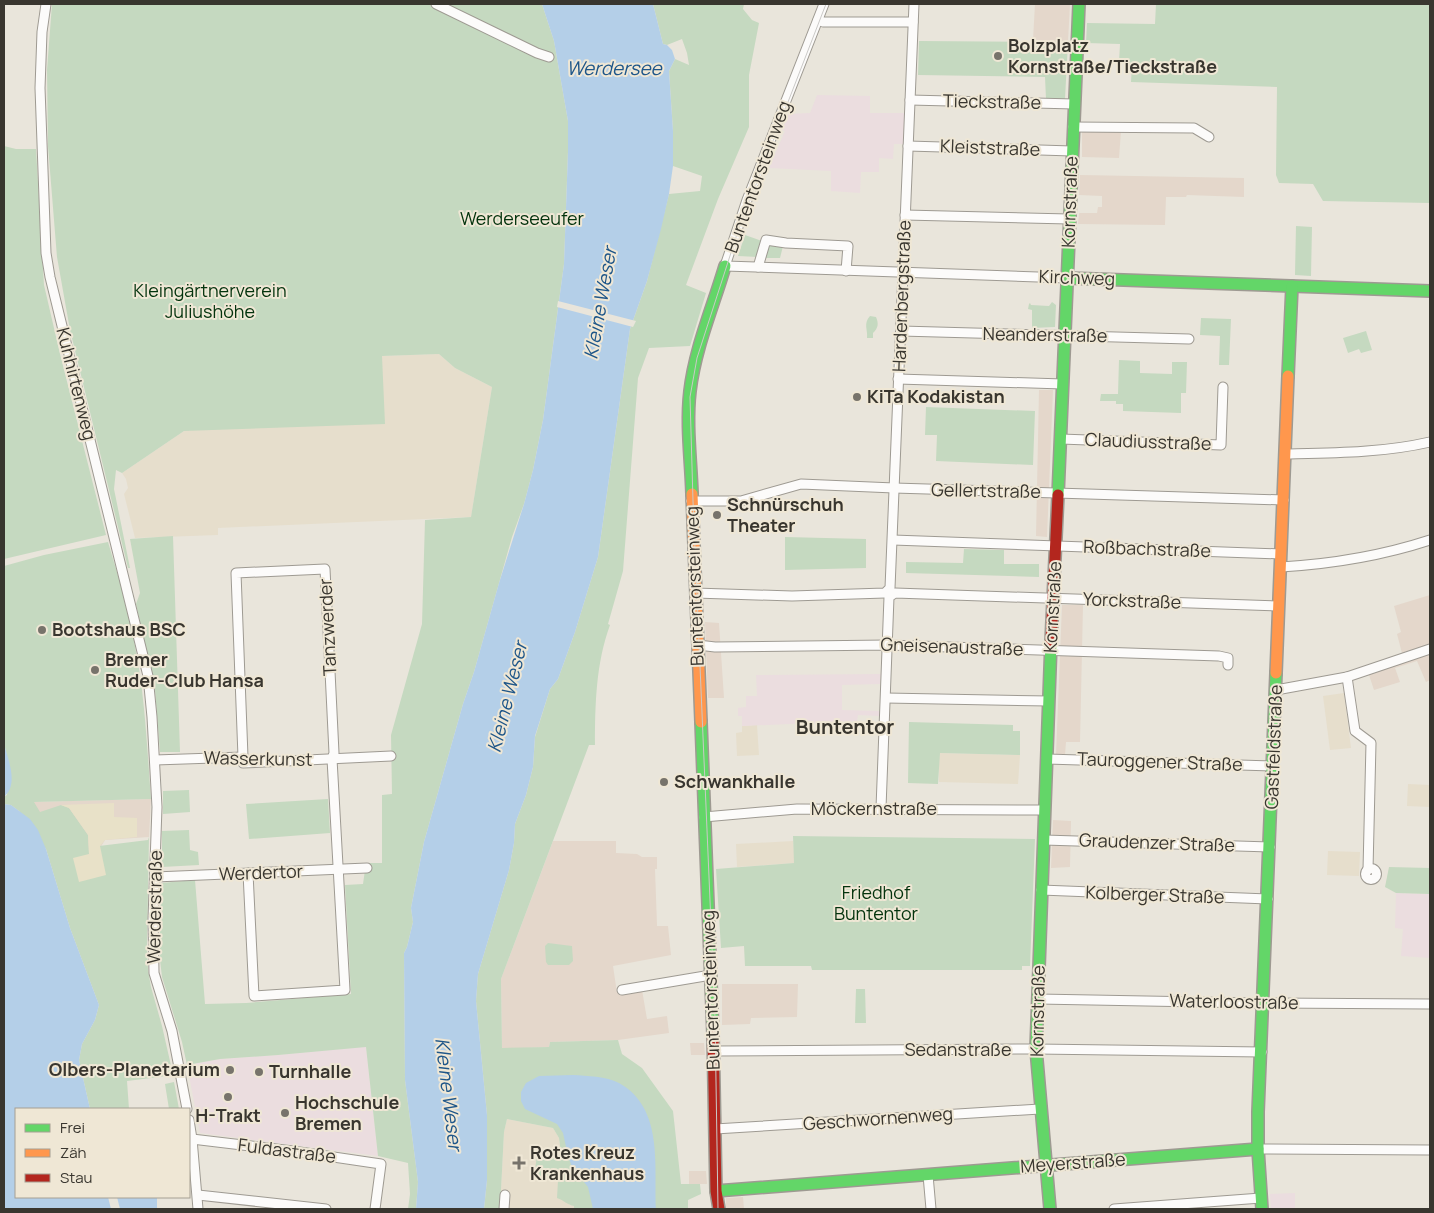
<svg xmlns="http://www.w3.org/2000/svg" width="1434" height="1213" font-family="Manrope,sans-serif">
<rect width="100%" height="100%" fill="#e9e5db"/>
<g fill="#e4d7cb">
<polygon points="1035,4 1070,4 1068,42 1033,40"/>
<polygon points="1082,130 1121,131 1119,158 1082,157"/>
<polygon points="1080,175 1244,178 1244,197 1187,195 1186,197 1166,197 1165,225 1078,224 1079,213 1097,213 1098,207 1102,207 1102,196 1079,195"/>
<polygon points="1039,390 1053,390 1047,537 1036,536"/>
<polygon points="1430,595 1430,680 1426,682 1417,661 1395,668 1400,682 1374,690 1367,669 1403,657 1397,634 1401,632 1394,606"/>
<polygon points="1062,605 1083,605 1080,742 1066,742 1065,755 1056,755"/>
<polygon points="705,622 719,623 724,698 708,698"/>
<polygon points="151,799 149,837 105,840 79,882 31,802"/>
<polygon points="1053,820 1071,821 1070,867 1051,868"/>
<polygon points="553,841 616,841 616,853 637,854 642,857 657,857 657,869 655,869 657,925 657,926 668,926 671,955 613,966 617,993 642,990 647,1019 667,1016 669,1033 618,1040 550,1042 549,1047 502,1049 501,979"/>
<polygon points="722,984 798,984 797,1017 751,1018 750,1024 722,1025"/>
<polygon points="690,1043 704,1043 705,1055 691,1055"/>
<polygon points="689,1171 706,1171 707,1184 689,1184"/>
<polygon points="743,1197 744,1209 726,1209 726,1198"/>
</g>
<g fill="#e6decc">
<polygon points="439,354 455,368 492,387 471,517 218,528 218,535 135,538 124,494 128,488 126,479 122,473 184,431 382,356"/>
<polygon points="1344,693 1351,748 1330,750 1323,696"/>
<polygon points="757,725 759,755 737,756 736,733 742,732 742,726"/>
<polygon points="939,753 1020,755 1018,784 939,782"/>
<polygon points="1408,784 1430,785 1430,807 1407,806"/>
<polygon points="793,841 795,863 737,867 736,844"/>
<polygon points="1328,851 1360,852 1359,876 1327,875"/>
<polygon points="507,1119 553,1128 559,1138 561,1153 549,1160 539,1176 559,1181 564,1200 570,1205 574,1206 574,1208 580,1209 500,1209 504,1132"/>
</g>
<g fill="#ebdddf">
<polygon points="817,95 870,96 870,113 906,113 904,144 894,144 893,159 879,158 879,172 861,172 860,193 831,191 831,171 769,168 785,131 782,130 788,114 810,113"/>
<polygon points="881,674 880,684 842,685 842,710 879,711 879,716 858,715 857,721 742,726 742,716 738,716 738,708 746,707 746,696 757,696 756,675"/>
<polygon points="1396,893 1430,894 1430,958 1401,956 1403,929 1395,928"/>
<polygon points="366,1046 378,1156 200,1133 187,1065 220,1059 278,1055"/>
<polygon points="1295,1193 1295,1209 1271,1209 1270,1194"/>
</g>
<g fill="#c5d9c0">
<polygon points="52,4 428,4 530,54 441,4 542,4 554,41 568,121 568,151 564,264 543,420 533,470 524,504 512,537 474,672 463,704 424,842 411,908 413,922 407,947 404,953 405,1080 418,1182 416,1209 408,1209 410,1194 408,1163 378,1156 366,1047 278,1055 220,1059 187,1065 182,1042 162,977 160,960 160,922 161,883 195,880 205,1004 246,1003 351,994 345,885 363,884 366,863 382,863 382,795 392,794 391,735 422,624 425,520 471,517 492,387 455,368 439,354 382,356 385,424 184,431 122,473 116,470 114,489 130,568 128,568 70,330 57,257 48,146 47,70"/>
<path d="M653,4H744L743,9L752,20L759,23L749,75V127L718,199L686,285L706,293L690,346L649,348L638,378L623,571L608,624L610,625C596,663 595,704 595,745H589L501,979L502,1048L549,1047L550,1042L618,1040L622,1054L642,1068L673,1111L681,1184H700L701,1194L688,1200V1209L574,1208V1206C567,1205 564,1200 557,1198L558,1181L539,1176L535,1170L537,1155L549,1160L561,1153L559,1138L553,1128L507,1119L504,1132L500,1209H484L487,1180V1115L476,1001L478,974L509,870L514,843L515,824L526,795L533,767L535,737L550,689L558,679L575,632L598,557L630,329L647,281L669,194L700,191L702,176L673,166V131L669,71L675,59L689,65L687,53L682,39L667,45L663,44Z"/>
<polygon points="1156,4 1430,4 1430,203 1323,201 1313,184 1279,183 1276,175 1277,87 1131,82 1132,63 1119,62 1120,44 1086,43 1087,23 1155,24"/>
<polygon points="1033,40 1068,42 1065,99 1046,99 1045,77 918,75 919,41 1033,42"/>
<polygon points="4,146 16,149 36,149 44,285 60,354 106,535 4,559"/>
<polygon points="1296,226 1312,227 1311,276 1295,275"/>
<polygon points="745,235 762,241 758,257 738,256"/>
<polygon points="767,243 783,246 780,258 764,258"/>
<polygon points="1052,302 1056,305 1055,327 1032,328 1032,310 1028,309 1029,304 1030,303 1031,305 1049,306"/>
<path d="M870,316L876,317C879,324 878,328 873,333V338H867C868,329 863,324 870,316Z"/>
<polygon points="1201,318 1231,319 1229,365 1219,365 1220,336 1200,335"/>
<polygon points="1366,331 1372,350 1361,353 1359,349 1348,353 1343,338"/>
<polygon points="1119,360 1140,361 1140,373 1172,374 1172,362 1187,362 1186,393 1181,393 1181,413 1123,411 1123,404 1116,404 1116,401 1100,401 1101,394 1118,394"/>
<polygon points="926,407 1035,411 1033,465 936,461 937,435 925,435"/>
<polygon points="173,536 180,752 160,752 155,690 136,604 140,593 130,539"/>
<polygon points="785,537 866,539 866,568 785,570"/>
<path d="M108,542C118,576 129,610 135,646C145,696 147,747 151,799L34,802L40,812L61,805L69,808L88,835L89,854L79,882L99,846L148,840L149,837L147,945L148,970L151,987L162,1026L172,1070L175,1075L127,1081L129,1109H90L79,1060L82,1044L95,1020L99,1005L70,928L46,849L19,811L11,805L4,804V797L7,795L10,768L4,744V566L44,555Z"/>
<polygon points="964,549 1004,550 1004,564 1039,564 1039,577 906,573 906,562 963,563"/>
<polygon points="909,722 1013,725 1013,731 1020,731 1020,755 940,753 938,784 908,783"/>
<polygon points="189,790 190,812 163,814 163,791"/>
<polygon points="328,799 330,833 249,839 246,804"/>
<polygon points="189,830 190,850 198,852 199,865 162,867 162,831"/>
<polygon points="793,836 1035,839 1030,966 1022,966 1022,970 812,970 811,966 745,966 744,946 721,948 716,869 794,863"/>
<polygon points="1389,867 1430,868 1430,894 1396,893 1385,887"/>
<polygon points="548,943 572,946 573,961 569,965 548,965 546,962 545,946"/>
<polygon points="856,989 865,989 866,1023 855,1023"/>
<polygon points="174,1082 179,1109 169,1109 165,1084"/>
</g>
<polygon fill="#e8e1c8" points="114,803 114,817 137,818 137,837 105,840 100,846 106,875 79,882 73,858 89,854 88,835 69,808 61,805"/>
<g fill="#b4cfe8">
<polygon points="542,4 653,4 663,44 667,45 672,50 675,59 669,71 673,131 673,166 669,194 661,229 647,281 630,329 598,557 575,632 558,679 550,689 535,736 533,767 526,795 515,824 514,843 509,870 478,974 476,1001 487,1115 487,1180 484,1209 416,1209 418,1182 405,1080 404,953 407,947 413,922 411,908 424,842 463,704 474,672 499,583 524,504 533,470 543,420 564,264 568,151 568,121 554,41"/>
<path d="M4,744C8,759 19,785 4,797Z"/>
<polygon points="4,804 11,805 30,819 38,830 46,849 70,928 99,1005 95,1020 82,1044 79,1060 90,1109 16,1109 16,1197 108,1197 111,1209 4,1209"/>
<path d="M573,1075C587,1076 606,1076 619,1083C664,1108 654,1166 656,1209H593L588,1187L572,1167L568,1156L563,1133L557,1124L525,1109L521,1101V1092L526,1083L539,1076Z"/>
<polygon points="117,1197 157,1197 157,1209 120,1209"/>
</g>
<polygon fill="#e9e5db" points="558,301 636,321 633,327 557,307"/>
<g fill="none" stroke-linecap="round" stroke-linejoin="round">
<g stroke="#9e9a92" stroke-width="11">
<g id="street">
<polyline points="46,4 42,32 40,88 46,253 50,277 148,676 152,717 157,807 153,919 154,973 172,1031 187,1109"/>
<polyline points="436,4 537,53 549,57"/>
<polyline points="824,4 747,200 725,266 1067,278"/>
<polyline points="818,20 823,22 913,22"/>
<polyline points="910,100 1074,104"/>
<polyline points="1073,127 1194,128 1209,137"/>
<polyline points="908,146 1072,151"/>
<polyline points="905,215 1069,219"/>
<polyline points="758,267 766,240 786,243 848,246 846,271"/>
<polyline points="901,331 1189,339"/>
<polyline points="898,379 1063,384"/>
<polyline points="1061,439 1221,445 1223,387"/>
<path d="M1285,454C1334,453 1382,453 1430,442"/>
<polyline points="691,501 741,501 801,484 894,488 1284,500"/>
<polyline points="893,540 1281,554"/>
<path d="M1281,567C1332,564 1381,556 1430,540"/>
<polyline points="695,593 792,596 885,593 890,588 914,4"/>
<polyline points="698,645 715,647 887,645 1219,656 1228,658 1228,665"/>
<polyline points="1347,677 1355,731 1371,743 1368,870"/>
<polyline points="1276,690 1347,677 1430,649"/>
<polyline points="886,698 1049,701"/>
<polyline points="243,757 236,573 325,569 334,753 332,759 345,990 254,996 248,873"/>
<polyline points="1047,759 1273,766"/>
<polyline points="155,760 243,757 243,763 391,756"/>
<polyline points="881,808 889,597 895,593 1279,606"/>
<polyline points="704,817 797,809 1045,810"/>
<polyline points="1044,840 1270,847"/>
<circle cx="1371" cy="874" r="5.5"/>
<polyline points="155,877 367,868"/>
<polyline points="1041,890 1268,899"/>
<polyline points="622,990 711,975"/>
<polyline points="1038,999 1254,1003 1430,1004"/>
<polyline points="714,1051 1036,1049 1262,1052"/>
<polyline points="189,1120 192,1139 198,1209"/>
<polyline points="715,1129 1040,1109"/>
<polyline points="192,1139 293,1151 381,1164 375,1209"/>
<polyline points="1258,1149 1430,1150"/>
<polyline points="928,1175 931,1209"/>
<polyline points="198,1195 326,1209"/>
<polyline points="504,1209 505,1195"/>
<polyline points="1114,1209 1261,1198"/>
</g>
</g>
<g stroke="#9e9a92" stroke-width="14">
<g id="fast">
<polyline points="1067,278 1430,291"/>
<polyline points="1288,376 1292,286"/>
<path d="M692,494C691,460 686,425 690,391C695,348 713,307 725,266"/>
<polyline points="1058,495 1079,4"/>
<polyline points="701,722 713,1035"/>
<polyline points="716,1191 1258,1149"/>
<polyline points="1050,1209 1036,1049 1051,642"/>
<polyline points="1262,1209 1258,1149 1258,1112 1276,673"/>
</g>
</g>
<g stroke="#9e9a92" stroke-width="14">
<g id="slow">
<polyline points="692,494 701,722"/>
<polyline points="1276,673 1288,376"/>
</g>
</g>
<g stroke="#9e9a92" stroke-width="14">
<g id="jam">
<polyline points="1051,642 1058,495"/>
<polyline points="713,1035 716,1191 719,1209"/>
</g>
</g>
<use href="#street" stroke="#fcfbfa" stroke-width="9"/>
<use href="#fast" stroke="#63d668" stroke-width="11"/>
<use href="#slow" stroke="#ff974d" stroke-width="11"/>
<use href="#jam" stroke="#b3261e" stroke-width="11"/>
<polyline stroke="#cac9c7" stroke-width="1" points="718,1209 715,1018 693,501 690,397 697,358 738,231 826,4"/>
</g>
<g fill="#77736b" stroke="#efe7d5" stroke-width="2">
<circle cx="998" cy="56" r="5"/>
<circle cx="857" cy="397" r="5"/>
<circle cx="717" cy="515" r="5"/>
<circle cx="42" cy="630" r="5"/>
<circle cx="95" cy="670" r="5"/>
<circle cx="664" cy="782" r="5"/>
<circle cx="230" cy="1070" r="5"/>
<circle cx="259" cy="1072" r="5"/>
<circle cx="228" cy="1097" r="5"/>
<circle cx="285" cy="1113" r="5"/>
<path d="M516.5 1155.5h5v5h5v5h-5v5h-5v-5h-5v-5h5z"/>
</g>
<g text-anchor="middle" stroke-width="4" stroke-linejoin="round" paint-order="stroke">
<g font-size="18" font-weight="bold" fill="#39362f" stroke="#efe7d5" text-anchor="start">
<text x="1008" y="52">Bolzplatz<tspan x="1008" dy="21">Kornstraße/Tieckstraße</tspan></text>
<text x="867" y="403">KiTa Kodakistan</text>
<text x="727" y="511">Schnürschuh<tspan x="727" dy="21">Theater</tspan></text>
<text x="52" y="636">Bootshaus BSC</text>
<text x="105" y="666">Bremer<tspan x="105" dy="21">Ruder-Club Hansa</tspan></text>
<text x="674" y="788">Schwankhalle</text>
<text x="220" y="1076" text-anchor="end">Olbers-Planetarium</text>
<text x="269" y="1078">Turnhalle</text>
<text x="295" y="1109">Hochschule<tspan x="295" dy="21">Bremen</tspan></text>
<text x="228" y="1122" text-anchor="middle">H-Trakt</text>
<text x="530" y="1159">Rotes Kreuz<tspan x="530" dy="21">Krankenhaus</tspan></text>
</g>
<g font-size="18" fill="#39362f" stroke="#efe7d5">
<text transform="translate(992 102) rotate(1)" y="6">Tieckstraße</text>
<text transform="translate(990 148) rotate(2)" y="6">Kleiststraße</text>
<text transform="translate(758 177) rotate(-70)" y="6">Buntentorsteinweg</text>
<text transform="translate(1070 202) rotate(-88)" y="6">Kornstraße</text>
<text transform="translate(1077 278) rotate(2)" y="6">Kirchweg</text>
<text transform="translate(902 296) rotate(-88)" y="6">Hardenbergstraße</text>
<text transform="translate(1045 335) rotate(1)" y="6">Neanderstraße</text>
<text transform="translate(76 384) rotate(76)" y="6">Kuhhirtenweg</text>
<text transform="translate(1148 442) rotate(2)" y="6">Claudiusstraße</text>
<text transform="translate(986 491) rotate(1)" y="6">Gellertstraße</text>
<text transform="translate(1147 549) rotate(2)" y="6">Roßbachstraße</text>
<text transform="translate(695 586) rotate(-92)" y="6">Buntentorsteinweg</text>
<text transform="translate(1132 601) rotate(2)" y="6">Yorckstraße</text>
<text transform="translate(1053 607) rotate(-87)" y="6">Kornstraße</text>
<text transform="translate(328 627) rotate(-93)" y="6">Tanzwerder</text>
<text transform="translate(952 647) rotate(2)" y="6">Gneisenaustraße</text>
<text transform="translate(1274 747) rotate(-88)" y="6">Gastfeldstraße</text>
<text transform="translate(258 759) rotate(1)" y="6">Wasserkunst</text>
<text transform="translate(1160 762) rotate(2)" y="6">Tauroggener Straße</text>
<text x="874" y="815">Möckernstraße</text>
<text transform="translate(1157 843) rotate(2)" y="6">Graudenzer Straße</text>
<text transform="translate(261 873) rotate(-2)" y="6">Werdertor</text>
<text transform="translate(1155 895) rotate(2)" y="6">Kolberger Straße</text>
<text transform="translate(155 907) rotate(-89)" y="6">Werderstraße</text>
<text transform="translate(711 990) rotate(-92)" y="6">Buntentorsteinweg</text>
<text transform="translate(1234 1002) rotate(1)" y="6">Waterloostraße</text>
<text transform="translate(1038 1011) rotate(-89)" y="6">Kornstraße</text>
<text x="958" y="1056">Sedanstraße</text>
<text transform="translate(878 1119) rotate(-4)" y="6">Geschwornenweg</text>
<text transform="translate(287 1151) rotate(7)" y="6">Fuldastraße</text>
<text transform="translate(1073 1163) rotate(-4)" y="6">Meyerstraße</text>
</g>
<g font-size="18" fill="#03330d" stroke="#efe7d5">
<text x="522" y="225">Werderseeufer</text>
<text x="210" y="297">Kleingärtnerverein<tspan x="210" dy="21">Juliushöhe</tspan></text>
<text x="876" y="899">Friedhof<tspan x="876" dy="21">Buntentor</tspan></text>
</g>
<g font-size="19" font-style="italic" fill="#1e5689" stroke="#efe7d5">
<text x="614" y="75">Werdersee</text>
<text transform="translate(600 303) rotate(-80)" y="7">Kleine Weser</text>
<text transform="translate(507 697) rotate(-76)" y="7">Kleine Weser</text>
<text transform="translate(449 1094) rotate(83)" y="7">Kleine Weser</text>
</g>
<g font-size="20" font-weight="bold" fill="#39362f" stroke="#efe7d5">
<text x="845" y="734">Buntentor</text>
</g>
</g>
<rect width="1434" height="1213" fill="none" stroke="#39362f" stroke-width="10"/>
<rect x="15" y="1108" width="175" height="90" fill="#efe7d5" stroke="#a6a093"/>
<rect x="25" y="1124" width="25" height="8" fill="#63d668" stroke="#a6a093"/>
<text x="60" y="1133" font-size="15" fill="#39362f">Frei</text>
<rect x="25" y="1149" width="25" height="8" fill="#ff974d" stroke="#a6a093"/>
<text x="60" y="1158" font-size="15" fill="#39362f">Zäh</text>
<rect x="25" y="1174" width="25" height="8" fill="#b3261e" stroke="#a6a093"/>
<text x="60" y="1183" font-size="15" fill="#39362f">Stau</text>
</svg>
